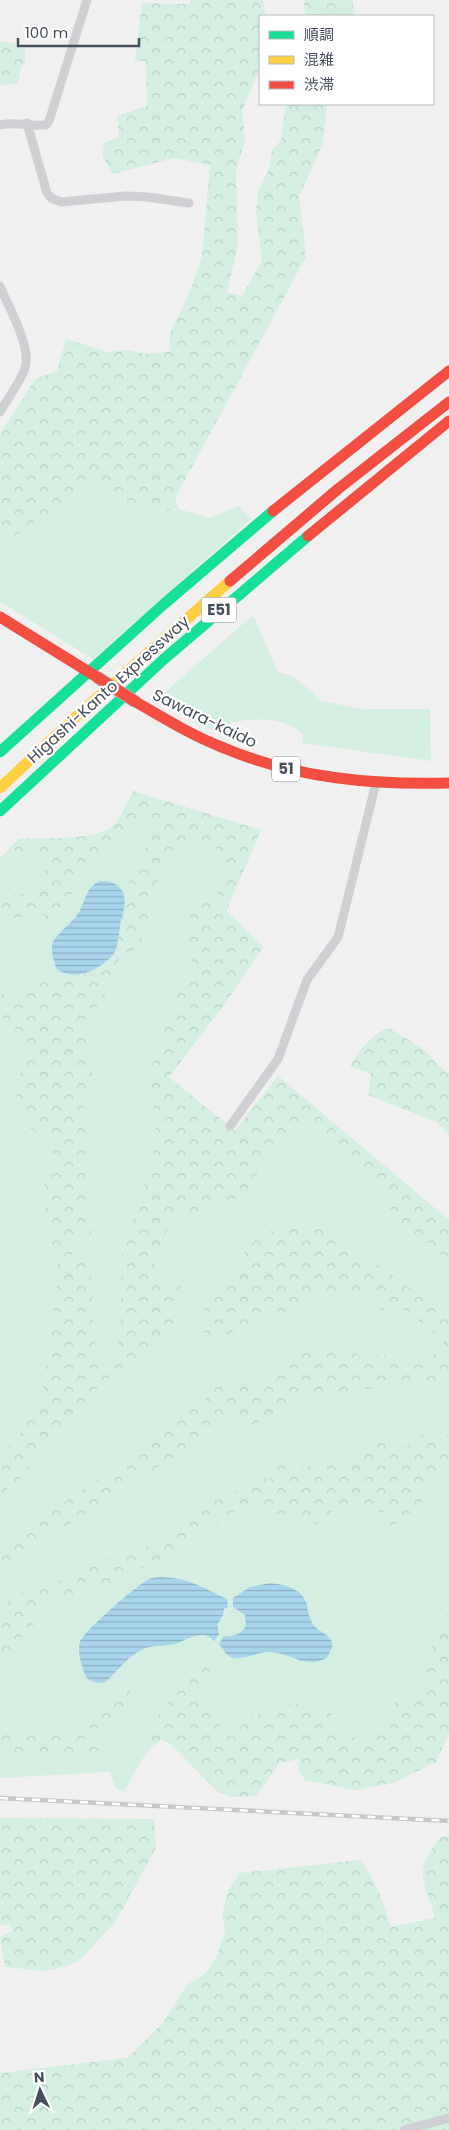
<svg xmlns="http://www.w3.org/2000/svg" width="449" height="2130" font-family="Poppins,'Noto Sans JP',sans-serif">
<defs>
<pattern id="forest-crowns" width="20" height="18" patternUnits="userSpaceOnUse" patternTransform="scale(1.25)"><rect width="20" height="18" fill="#d4efe2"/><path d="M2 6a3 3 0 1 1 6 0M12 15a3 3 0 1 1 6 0" fill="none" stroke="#b7cfc4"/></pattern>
<pattern id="water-rules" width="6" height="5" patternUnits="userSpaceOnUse" patternTransform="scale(1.25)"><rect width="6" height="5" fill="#a9d5ec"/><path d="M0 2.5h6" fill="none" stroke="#8bafc2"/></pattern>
</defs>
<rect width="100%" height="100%" fill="#f0f0f0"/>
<g fill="#d4efe2">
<polygon points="98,482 134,508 159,512 179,509 209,518 239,506 251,519 93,659 0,602 0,545"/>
<path d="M253,615L278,672L295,677L321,701L363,709H430L431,761L302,743L303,735C284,715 256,719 231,722L229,736L199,725L156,700Z"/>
<path d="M133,791L261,830L226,911L263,947L224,1005L169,1077L235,1131L278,1076L449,1220V1732L436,1762L393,1783L355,1790L305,1780L299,1771V1759L279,1763L256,1796L231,1797L217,1791L171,1744L161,1739C143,1752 135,1773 124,1792L115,1787L110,1772L0,1778V858L19,839C40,838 99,841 114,825C122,816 127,802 133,791Z"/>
</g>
<g fill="url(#forest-crowns)" fill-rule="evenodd">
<polygon points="190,0 263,0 266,16 260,16 260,62 257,75 242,111 245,140 236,171 238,244 227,293 242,296 262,261 256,211 258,192 269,169 272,150 281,140 286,104 327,104 323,144 299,196 306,257 175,498 179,509 159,512 134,508 98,482 0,545 0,434 35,379 57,371 66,339 108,352 129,350 146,354 171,351 169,335 189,294 202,256 210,165 174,158 113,174 102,156 104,143 119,137 117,116 147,106 146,61 135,61 142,3 189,4"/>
<polygon points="304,0 353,0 354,16 305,16"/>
<polygon points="0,41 16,44 25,50 25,61 20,69 20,76 17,83 0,86"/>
<path d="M133,791L261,830L226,911L263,947L224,1005L169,1077L235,1131L278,1076L449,1220V1268L432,1242L424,1244L416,1242L409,1228L399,1225L374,1178L300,1122L279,1143L267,1144L263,1168L252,1179L244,1195L216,1208L171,1220L156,1258L153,1282H175L185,1290L186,1299L176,1310L174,1334L164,1345L144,1348L136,1362L126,1364L121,1374L105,1380L93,1395L55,1431L48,1450L36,1457L23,1476L0,1495V1450L13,1445L42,1398L59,1270L46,1220L44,1186L54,1156L47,1140L31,1129L21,1117L16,1091L25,1053L11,1020L0,1018V994L10,997L62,974L71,976L121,921L126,905L124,892L157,822L138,815L123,844L106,845L84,865L68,902L45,922L43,920L45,915L5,919L0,921V886L5,887V897L33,892L52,857L8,849L19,839C40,838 99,841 114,825C122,816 127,802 133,791ZM184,844C201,844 216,841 226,858L217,896L191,912L188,930L192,962L179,989L150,1071L157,1142L122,1255L120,1334L116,1352L104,1362L96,1354L90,1263L88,1255L72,1256L76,1239H91L92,1232L86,1224L88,1171L84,1108L90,1099L92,1068L87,1041L97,1006L107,991L121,954L133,951L140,944L166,854Z"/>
<path d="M389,1028L422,1048L449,1075V1134L436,1122L368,1095L371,1073L350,1067C358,1052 373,1032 389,1028Z"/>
<path d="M289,1224L302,1230L324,1225L340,1240L351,1243L354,1253L383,1268L449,1317V1379L437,1382L400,1380L393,1386L339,1392L322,1399L303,1397L271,1417L253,1425L243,1424L229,1419L219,1424L210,1434L12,1561L2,1560L1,1554L5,1544L177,1423C184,1406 184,1405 202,1406L208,1393L221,1385L267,1380L310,1349L354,1351L359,1356H384L412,1360L432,1358L444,1342L406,1310C381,1311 383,1315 369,1294C358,1294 320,1291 312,1294C303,1297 296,1308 288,1313C277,1320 263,1319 251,1323C231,1328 217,1353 198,1325L200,1315L237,1272L245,1252L259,1236Z"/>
<path d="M429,1427L434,1429L432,1438L449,1435V1463L429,1478L424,1499L418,1510L406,1515L399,1523L390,1526V1514L364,1509L363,1501C347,1500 327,1513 316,1525L291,1521L251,1501L163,1558L113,1582L53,1599L28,1614L35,1628L32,1637L21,1638V1653L14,1659H0V1607L15,1596L40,1584L79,1577L85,1572L89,1563L109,1559L158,1543L187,1518L211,1503L256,1480L274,1477V1469L278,1464L282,1463L297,1470L336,1460H359L367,1443L375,1440C396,1449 402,1450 421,1437L423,1430Z"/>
<path d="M449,1612V1732L436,1762L393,1783L355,1790L305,1780L299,1771V1759L279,1763L256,1796L231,1797L217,1791L171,1744L161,1739L154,1745L149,1740L158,1724L156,1717L175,1695L173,1692L187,1667L211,1658L216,1662L199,1699L219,1711L220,1730L232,1737L248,1718L282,1706L297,1704L331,1713L337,1729L363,1742L393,1715L396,1699C415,1694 430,1688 421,1666Z"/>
<polygon points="121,1684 136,1698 84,1738 87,1742 97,1741 100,1747 97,1751 70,1757 0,1752 0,1731 68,1735"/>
<polygon points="0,1818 154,1819 156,1848 116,1921 79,1961 64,1967 44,1971 5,1967 0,1937 12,1932 10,1924 0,1926"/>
<path d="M449,1836V2130H0V2073L127,2058L163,2023L187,1985L206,1973L216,1958L225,1930L222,1915L228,1891L239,1873L360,1860C376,1880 384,1903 391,1927L435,1918C425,1879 411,1874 440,1838Z"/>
</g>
<g fill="url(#water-rules)">
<path d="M100,881C107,881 113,882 118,886C130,898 123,911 120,925C119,934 118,948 113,955C99,970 73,983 56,968C54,961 51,953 52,945C55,934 73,923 79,912C86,900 86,887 100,881Z"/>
<path d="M160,1577C189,1578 202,1587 227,1599L228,1607L224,1609L223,1615L217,1625L219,1634L214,1641C203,1628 187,1640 175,1644C163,1647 152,1644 141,1650C128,1657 116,1672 106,1682C96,1684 87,1682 84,1672C81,1662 77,1653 80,1642C84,1631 137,1585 149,1579C152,1578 156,1577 160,1577Z"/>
<path d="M270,1583C286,1585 302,1588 307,1605C308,1611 309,1618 312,1623C319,1634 339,1636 330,1652C328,1656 326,1659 322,1660C305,1668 287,1652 270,1652C258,1651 239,1663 229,1656C224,1653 223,1648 219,1644L224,1636C232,1638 244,1633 246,1625L245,1615L233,1607V1598L250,1587Z"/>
</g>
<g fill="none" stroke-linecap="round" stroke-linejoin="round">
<g stroke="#ced0d3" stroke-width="9">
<polyline points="27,123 47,193 51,198 61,202 126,196 147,197 189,203"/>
<path d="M0,125C16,121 31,127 46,125L49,121L87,0"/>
<path d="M0,286C8,307 34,349 24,371C18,385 8,398 0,412"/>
<polyline points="230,1126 278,1059 307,980 338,937 376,783"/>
<polyline points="404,2130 449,2118"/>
</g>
<g stroke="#16e098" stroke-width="11">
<polyline points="0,752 164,604 273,511"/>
<polyline points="0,811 164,659 308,536"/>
</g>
<polyline stroke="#ffcf43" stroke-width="11" points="0,788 79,714 230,581"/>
<g stroke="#f24e42" stroke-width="11">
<polyline points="273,511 449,371"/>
<polyline points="308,536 449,421"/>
<polyline points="230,581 338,489 449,402"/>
<polyline points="0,617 97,677"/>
<path d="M136,702C165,719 193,736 224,748C295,778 372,785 449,783"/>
</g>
<g stroke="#c7c8cb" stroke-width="4.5">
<polyline id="rail" points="0,1798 449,1821"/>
</g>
<use href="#rail" stroke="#fff" stroke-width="2.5" stroke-dasharray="8" stroke-linecap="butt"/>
<g stroke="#b5b8bf" stroke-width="13" stroke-linecap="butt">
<polyline id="jam-bridge" points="97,677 136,702"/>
</g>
<use href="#jam-bridge" stroke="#f24e42" stroke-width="11"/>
</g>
<g text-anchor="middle" stroke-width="4.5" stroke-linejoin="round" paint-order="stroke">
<g fill="#fff" stroke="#7e848d" stroke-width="1">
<rect x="201.5" y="597.5" width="35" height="25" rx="4"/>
<rect x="272" y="756.5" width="28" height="25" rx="4"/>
</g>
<g font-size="15" font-weight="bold" fill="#474f5c">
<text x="219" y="615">E51</text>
<text x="286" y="774">51</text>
</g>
<g font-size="16" fill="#474f5c" stroke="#fff">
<text transform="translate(108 689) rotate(-42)" y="6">Higashi-Kanto Expressway</text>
<text transform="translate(205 718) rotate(26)" y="6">Sawara-kaido</text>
</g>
</g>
<rect x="259" y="15" width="175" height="90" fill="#ffffff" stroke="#b5b9be"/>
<rect x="269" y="31" width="25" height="8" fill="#16e098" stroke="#b5b9be"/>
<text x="304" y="40" font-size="15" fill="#474f5c">順調</text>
<rect x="269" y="56" width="25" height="8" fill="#ffcf43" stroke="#b5b9be"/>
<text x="304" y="65" font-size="15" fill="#474f5c">混雑</text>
<rect x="269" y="81" width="25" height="8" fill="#f24e42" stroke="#b5b9be"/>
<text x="304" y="90" font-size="15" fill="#474f5c">渋滞</text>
<g transform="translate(40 2090) rotate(356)" stroke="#ffffff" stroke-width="4" paint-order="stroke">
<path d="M0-4L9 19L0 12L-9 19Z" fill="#474f5c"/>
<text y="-8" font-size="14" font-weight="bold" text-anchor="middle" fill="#474f5c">N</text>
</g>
<path d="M18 38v8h121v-8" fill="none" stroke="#474f5c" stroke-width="2.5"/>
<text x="25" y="38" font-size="15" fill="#474f5c" stroke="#ffffff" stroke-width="4" paint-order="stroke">100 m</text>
</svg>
